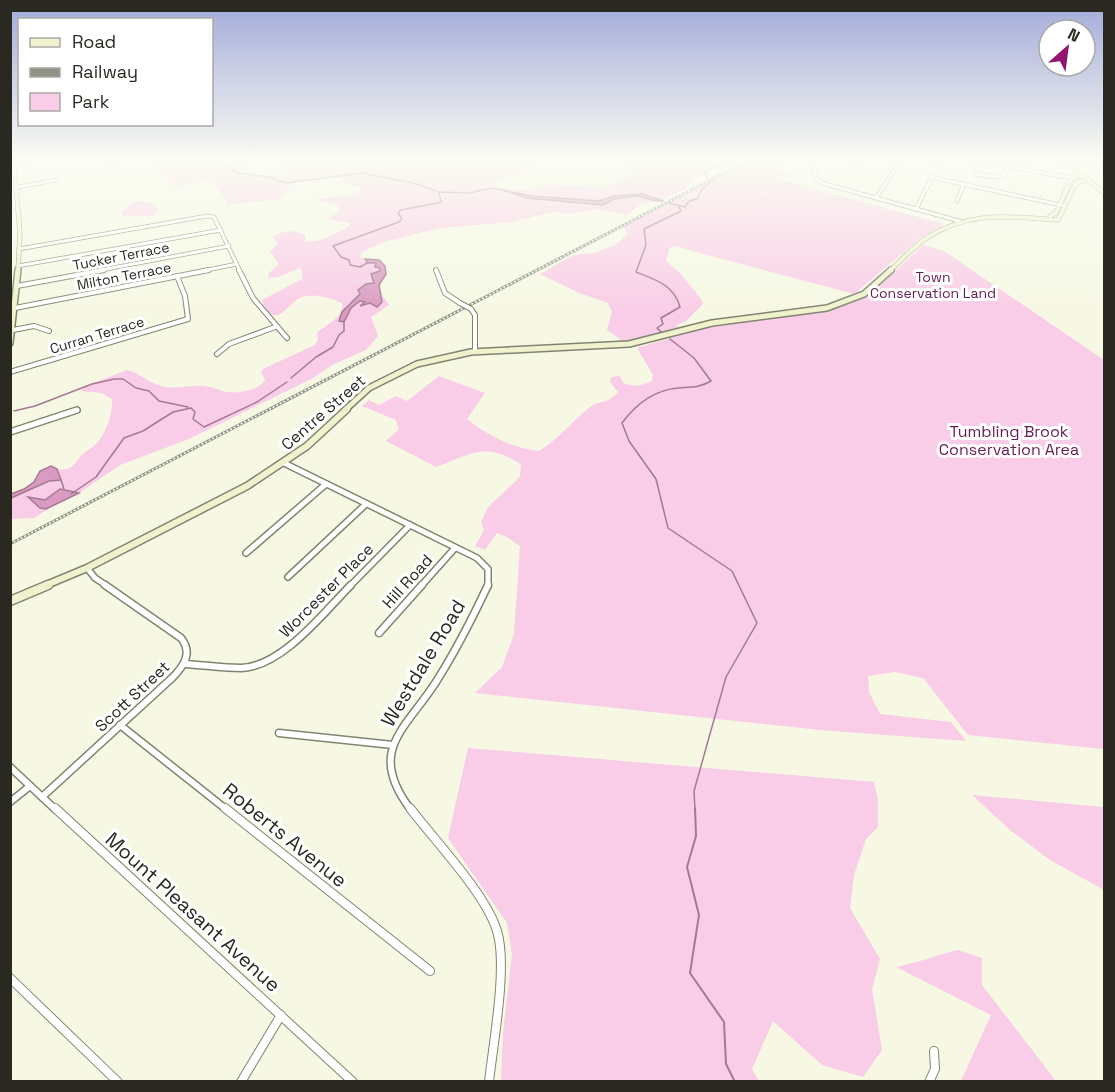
<svg xmlns="http://www.w3.org/2000/svg" width="1115" height="1092" font-family="'Space Grotesk',sans-serif">
<rect width="100%" height="100%" fill="#f6f8e4"/>
<g fill="#f9cce7">
<path d="M151,161H218L231,163L250,161L243,164L246,170L242,173C256,181 277,176 292,173L285,161H532L535,166L532,172L513,175L493,183L495,186L522,191L547,185L600,187L616,183L633,172L634,168L629,164L633,162L737,161L716,167L692,181L685,189L663,199L639,193L606,198L599,201L513,193L527,198L603,205L614,199L638,196L656,201L643,203L627,215L597,209L567,214L559,212L549,213L512,222L440,228L383,242L362,252L360,256L368,263H376L375,267L380,268L381,271L371,274L374,283C367,285 363,285 358,290L360,294L343,312L344,322L351,308L360,301H364L363,304L373,303L377,306L382,302V295L389,305L371,317L378,336L366,350L332,365L313,378L189,439L120,465L79,493L75,494L65,489L45,500L30,498L36,506L50,508L34,518L11,519L10,498L49,481L60,479L57,469C74,472 74,462 84,453C87,450 92,448 96,444C106,434 113,413 112,399L102,393L81,391L83,387L127,370C139,372 148,383 161,386C176,390 189,385 203,386C211,386 218,390 226,392C238,394 259,390 265,380L261,372L263,369L315,345L318,339L317,333C326,324 345,318 342,303C331,298 312,292 300,298C286,304 276,333 262,300L302,279V271L300,268L278,277L268,278L269,273L279,264L270,251L278,244L273,237C282,230 297,229 305,236V241C320,244 336,233 350,226V223L328,219L340,211L337,205L314,200L355,194L361,190L360,187L344,183L337,175L293,182L280,199L228,205L212,179L175,187Z"/>
<polygon points="749,161 785,161 781,161 782,165 776,165 777,171 790,172 791,178 775,178 944,224 921,238 854,294 674,246 669,249 666,261 681,274 701,299 703,304 686,321 677,325 678,329 621,343 620,339 607,330 612,312 608,303 579,293 540,274 573,255 595,253 615,245 628,234 624,228 628,224"/>
<polygon points="133,201 149,202 156,206 158,210 152,216 124,216 121,213"/>
<path d="M923,245L944,251L1104,360V749L968,735L923,678L895,672L868,676L869,692L880,714L951,722L966,741L820,730L475,693L502,667L514,634L520,546L507,537L497,533L485,550L475,546L484,530L481,522L488,507L520,477L521,464C484,442 473,453 436,467L386,441L399,429L396,420L362,406L369,400L379,405L396,396L407,401L439,376L485,393L467,419C488,436 513,448 539,451C559,439 572,421 590,407C600,399 606,406 618,392L610,382L611,377L620,376L624,384L638,386L652,381L653,375L637,348L705,328L813,313L846,305L871,293Z"/>
<polygon points="468,748 874,782 878,799 878,827 866,839 854,875 850,908 880,959 872,989 882,1050 863,1077 822,1065 773,1021 752,1069 759,1081 501,1081 503,1033 512,954 507,923 448,838"/>
<polygon points="972,795 1104,807 1104,890 1050,860 1010,830"/>
<path d="M958,950L982,958V985L1056,1081H961L991,1015L896,967C917,963 937,955 958,950Z"/>
</g>
<g fill="#da9bc2" stroke="#a57992" stroke-width="1.5">
<polygon points="505,191 533,196 599,201 614,196 642,194 664,201 656,201 638,196 614,199 603,205 527,198"/>
<polygon points="365,259 379,260 385,266 386,274 379,285 382,302 377,307 370,303 360,306 365,302 360,301 351,308 344,322 339,321 342,312 360,294 358,290 366,284 374,283 371,274 380,271 380,268 375,267 376,263 368,263"/>
<polygon points="51,466 57,469 61,480 49,481 11,498 11,494 24,489 34,482 40,471"/>
<polygon points="60,489 79,493 46,509 40,508 28,497 45,500"/>
</g>
<g fill="none" stroke-linecap="round" stroke-linejoin="round">
<g stroke="#a57992" stroke-width="1.5">
<polyline points="212,161 226,165 237,173 269,177 286,183 361,173 413,183 436,191"/>
<polyline points="734,161 739,162"/>
<polyline points="744,164 753,165 773,161"/>
<polyline points="708,177 703,173 724,161"/>
<polyline points="668,203 685,207 689,201 697,199 702,189 714,179"/>
<polyline points="367,263 360,267 350,265 349,260 341,257 333,246 399,222 402,219 398,213 401,210 442,202 438,192 469,193 492,188 507,191"/>
<path d="M662,333L657,328L663,324L661,318L680,307C674,285 656,280 636,272L646,245L644,229L681,211L679,207"/>
<path d="M670,339L694,358L711,381C699,388 691,387 678,388C654,390 636,404 622,423L629,441L656,479L668,528L732,571L757,623L726,677L694,791L695,810"/>
<polyline points="291,378 316,357 333,347 339,335 344,331 344,321"/>
<polyline points="14,411 35,406 92,384 114,379 123,379 136,388 149,391 159,401 188,407"/>
<polyline points="61,480 64,489"/>
<polyline points="71,494 96,477 124,438 143,431 173,412 191,408 195,412 193,419 204,427 257,402 287,382"/>
</g>
<polyline stroke="#a57992" stroke-width="2" points="695,808 696,836 687,867 699,915 690,973 724,1022 726,1064 735,1082"/>
<g stroke="#828472" stroke-width="4.5">
<g id="street-far4">
<polyline points="107,161 112,168"/>
<polyline points="811,161 817,179 822,183 959,221"/>
<polyline points="976,161 1072,178"/>
<polyline points="1065,162 1104,161"/>
<polyline points="854,166 858,161"/>
<polyline points="988,176 975,174 997,177 1006,174 1007,168"/>
<polyline points="930,177 1065,206"/>
<polyline points="18,187 56,180"/>
<polyline points="876,198 900,161"/>
<polyline points="957,201 964,184"/>
<polyline points="916,209 940,161"/>
<polyline points="19,249 207,216 214,217 240,271"/>
<polyline points="18,266 221,230"/>
<polyline points="96,271 229,246"/>
<polyline points="202,271 237,264"/>
</g>
</g>
<g stroke="#828472" stroke-width="6">
<g id="street-far3">
<polyline points="239,270 253,298 287,338"/>
<polyline points="436,270 445,293 460,303"/>
<polyline points="17,286 104,270"/>
<polyline points="15,308 209,270"/>
<polyline points="471,309 475,315 475,352"/>
<polyline points="13,330 34,326 49,331"/>
<polyline points="217,354 229,344 275,327"/>
<polyline points="10,372 188,319 185,296 177,276"/>
</g>
</g>
<g stroke="#828472" stroke-width="8">
<g id="street-far2">
<polyline points="10,432 77,410"/>
<polyline points="284,463 477,558 488,569 488,586"/>
<polyline points="246,553 326,484"/>
<polyline points="87,568 95,578 107,586"/>
<polyline points="288,577 366,504"/>
<polyline points="350,586 410,525"/>
<polyline points="421,586 455,548"/>
</g>
</g>
<g stroke="#828472" stroke-width="9">
<g id="street-far1">
<polyline points="379,633 422,585"/>
<path d="M185,664C203,665 223,668 241,668C282,667 324,612 351,585"/>
<polyline points="120,725 227,810"/>
<polyline points="279,733 393,745"/>
<polyline points="10,767 56,810"/>
<path d="M42,797L172,678C184,666 193,653 181,638L105,585"/>
<polyline points="10,802 30,786"/>
<path d="M411,810C366,751 405,730 436,682C455,652 473,617 488,585"/>
</g>
</g>
<g stroke="#828472" stroke-width="10">
<g id="street">
<polyline points="55,808 353,1082"/>
<polyline points="225,808 430,971"/>
<path d="M410,808C435,841 486,894 497,931C508,966 493,1044 489,1082"/>
<polyline points="10,978 118,1082"/>
<polyline points="241,1082 281,1015"/>
<polyline points="929,1082 935,1069 934,1051"/>
</g>
</g>
<g stroke="#828472" stroke-width="5">
<g id="secondary-far3">
<polyline points="1064,161 1104,193"/>
<polyline points="14,162 20,233 18,271"/>
<polyline points="10,163 24,161"/>
<polyline points="1050,216 1056,213 1071,179 1081,176"/>
<path d="M889,271C902,260 914,246 928,237C971,210 1010,217 1058,220L1076,183L1086,180"/>
</g>
</g>
<g stroke="#828472" stroke-width="8">
<g id="secondary-far2">
<polyline points="10,343 18,270"/>
<polyline points="345,410 369,388 417,364 471,352 629,344 712,323 827,308 864,294 891,270"/>
</g>
</g>
<g stroke="#828472" stroke-width="9">
<polyline id="secondary-far1" points="44,586 87,568 247,486 307,446 347,409"/>
</g>
<g stroke="#828472" stroke-width="11">
<polyline id="secondary" points="10,601 48,585"/>
</g>
<use href="#street-far4" stroke="#fff" stroke-width="3"/>
<use href="#street-far3" stroke="#fff" stroke-width="4"/>
<use href="#street-far2" stroke="#fff" stroke-width="5"/>
<use href="#street-far1" stroke="#fff" stroke-width="6"/>
<use href="#street" stroke="#fff" stroke-width="8"/>
<use href="#secondary-far3" stroke="#eff2cd" stroke-width="4"/>
<use href="#secondary-far2" stroke="#eff2cd" stroke-width="5"/>
<use href="#secondary-far1" stroke="#eff2cd" stroke-width="6"/>
<use href="#secondary" stroke="#eff2cd" stroke-width="8"/>
<g stroke="#919284" stroke-width="3">
<polyline id="rail" points="10,544 747,161"/>
</g>
<use href="#rail" stroke="#fff" stroke-width="1.5" stroke-dasharray="2" stroke-linecap="butt"/>
<g stroke="#828472" stroke-width="6" stroke-linecap="butt">
<polyline id="street-bridge" points="460,303 471,309"/>
</g>
<use href="#street-bridge" stroke="#fff" stroke-width="4"/>
</g>
<linearGradient id="sky" x2="0" y2="1"><stop stop-color="#a2aad9"/><stop offset="0.51" stop-color="#fbfcf3"/><stop offset="1" stop-color="#fbfcf3" stop-opacity="0"/></linearGradient>
<rect width="1115" height="313" fill="url(#sky)"/>
<g text-anchor="middle" stroke-width="6" stroke-linejoin="round" paint-order="stroke">
<g font-size="14" fill="#292922" stroke="#fff">
<text transform="translate(121 256) rotate(-11)" y="5">Tucker Terrace</text>
<text transform="translate(124 276) rotate(-11)" y="5">Milton Terrace</text>
<text transform="translate(97 335) rotate(-17)" y="5">Curran Terrace</text>
</g>
<g font-size="14" fill="#661c50" stroke="#fff">
<text x="933" y="282">Town<tspan x="933" dy="16">Conservation Land</tspan></text>
</g>
<g font-size="16" fill="#292922" stroke="#fff">
<text transform="translate(323 412) rotate(-41)" y="6">Centre Street</text>
<text transform="translate(407 581) rotate(-48)" y="6">Hill Road</text>
<text transform="translate(326 590) rotate(-45)" y="6">Worcester Place</text>
<text transform="translate(132 696) rotate(-43)" y="6">Scott Street</text>
</g>
<g font-size="16" fill="#661c50" stroke="#fff">
<text x="1009" y="437">Tumbling Brook<tspan x="1009" dy="18">Conservation Area</tspan></text>
</g>
<g font-size="20" fill="#292922" stroke="#fff">
<text transform="translate(423 663) rotate(-59)" y="7">Westdale Road</text>
<text transform="translate(285 835) rotate(39)" y="7">Roberts Avenue</text>
<text transform="translate(193 912) rotate(42)" y="7">Mount Pleasant Avenue</text>
</g>
</g>
<rect width="1115" height="1092" fill="none" stroke="#292922" stroke-width="24"/>
<rect x="18" y="18" width="195" height="108" fill="#ffffff" stroke="#a9a9a7" stroke-width="1.5"/>
<rect x="30" y="38" width="30" height="9" fill="#eff2cd" stroke="#a9a9a7" stroke-width="1.5"/>
<text x="72" y="48" font-size="18" fill="#292922">Road</text>
<rect x="30" y="68" width="30" height="9" fill="#919284" stroke="#a9a9a7" stroke-width="1.5"/>
<text x="72" y="78" font-size="18" fill="#292922">Railway</text>
<rect x="30" y="93" width="30" height="18" fill="#f9cce7" stroke="#a9a9a7" stroke-width="1.5"/>
<text x="72" y="108" font-size="18" fill="#292922">Park</text>
<g transform="translate(1067 48) rotate(28)"><circle r="28" fill="#ffffff" stroke="#a9a9a7" stroke-width="1.5"/>
<path d="M0-4.5L10 22L0 15L-10 22Z" fill="#921571"/>
<text y="-9" font-size="16" font-weight="bold" text-anchor="middle" fill="#292922">N</text>
</g>
</svg>
